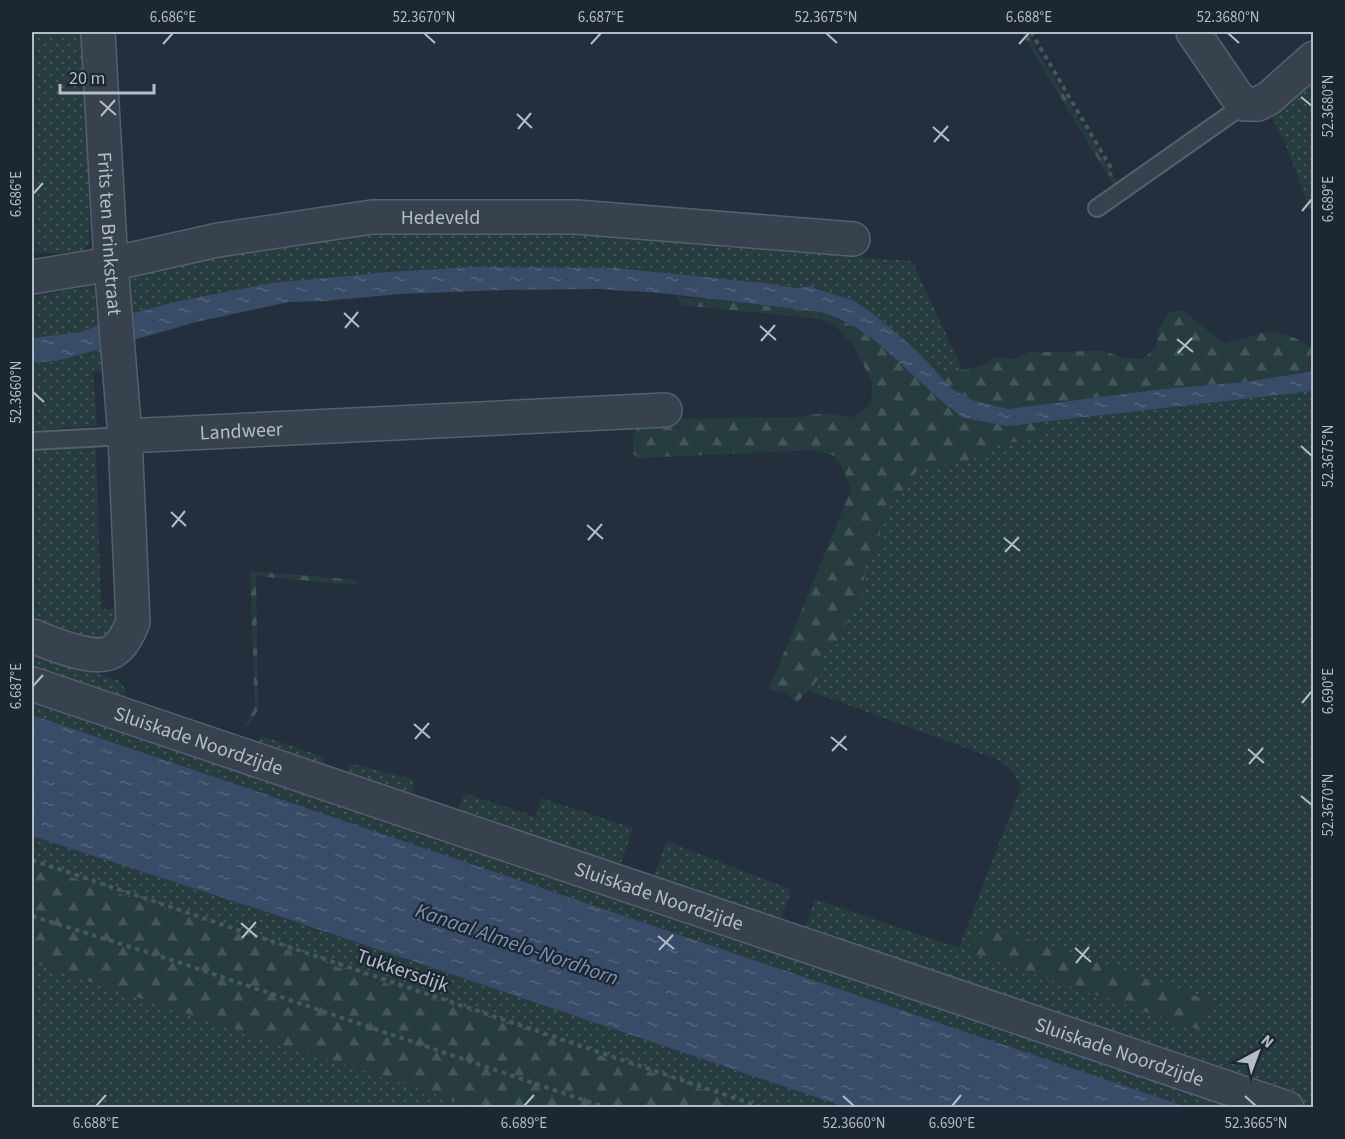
<svg xmlns="http://www.w3.org/2000/svg" width="1345" height="1139" font-family="'Source Sans 3',sans-serif">
<defs>
<pattern id="grass-dots" width="8" height="8" patternUnits="userSpaceOnUse" patternTransform="scale(1.5)"><rect width="8" height="8" fill="#263c3f"/><path d="M2 2h.1M6 6h.1" fill="none" stroke="#435659" stroke-width="1.8" stroke-linecap="round"/></pattern>
<pattern id="forest-firs" width="22" height="20" patternUnits="userSpaceOnUse" patternTransform="scale(1.5)"><rect width="22" height="20" fill="#263c3f"/><path d="M5 1l3.5 6h-7zM16 11l3.5 6h-7z" fill="#435659"/></pattern>
<pattern id="water-ripples" width="26" height="14" patternUnits="userSpaceOnUse" patternTransform="scale(1.5)"><rect width="26" height="14" fill="#394c67"/><path d="M2 4q2-2 4 0t4 0M15 11q2-2 4 0t4 0" fill="none" stroke="#53647b"/></pattern>
</defs>
<rect width="100%" height="100%" fill="#242f3e"/>
<g fill="url(#grass-dots)" fill-rule="evenodd">
<polygon points="32,32 83,32 90,155 89,243 84,251 67,253 32,253"/>
<polygon points="1313,79 1313,219 1286,145 1270,113"/>
<polygon points="507,227 808,250 858,257 912,261 963,371 935,372 917,351 874,314 812,286 797,288 765,283 617,268 470,267 388,272 271,283 179,301 129,314 126,282 130,277 149,269 304,239 403,230"/>
<polygon points="89,286 97,287 101,306 99,325 81,332 32,338 32,297"/>
<polygon points="101,349 104,370 93,372 97,426 32,430 32,363 56,361"/>
<path d="M1313,391V1107L802,934L815,899L959,948L1020,789C1017,773 1009,767 996,759L785,682L893,472L1008,426ZM971,941L1128,974L1211,1001L1199,1030L967,951Z"/>
<path d="M96,445L101,609H116C119,627 109,634 95,642L32,624V449Z"/>
<polygon points="32,651 119,681 125,689 126,700 32,675"/>
<polygon points="32,699 1246,1107 1187,1107 32,715"/>
<polygon points="262,736 324,757 323,774 254,750"/>
<polygon points="349,763 415,780 412,804 347,782"/>
<polygon points="464,793 536,817 541,798 633,828 617,875 456,820"/>
<polygon points="32,836 273,914 845,1107 754,1107 32,864"/>
<polygon points="667,841 792,890 777,927 650,884"/>
<polygon points="32,963 475,1107 32,1107"/>
</g>
<g fill="url(#forest-firs)">
<polygon points="1021,32 1026,32 1117,182 1113,184"/>
<path d="M676,296L821,312L857,328L878,343L939,399L963,418L1008,426L1042,422L1044,426L1041,434L1031,440L999,443L971,460L916,471L912,482L892,501L887,510L879,530L881,539L878,551L866,563L862,596L848,617L840,642L829,647L821,653C824,685 813,681 797,703L785,693L769,689L851,490L843,469L835,456L814,450L639,458L633,454V436L638,426L676,419L802,417C822,410 836,416 855,417L871,403L872,382L855,348L836,327L821,319L681,305Z"/>
<path d="M1183,310L1224,344L1269,331L1295,338L1313,348V371L1245,382L1163,389L1009,409L972,400L951,388L935,372C956,371 978,371 995,357L1016,359L1030,352L1105,351L1122,358L1142,359L1156,348L1158,331L1168,313Z"/>
<polygon points="250,571 357,580 356,585 256,576 258,710 249,724 244,728 255,707"/>
<polygon points="32,864 754,1107 475,1107 32,963"/>
<polygon points="986,932 1010,933 1211,1001 1200,1030 966,951 971,941"/>
</g>
<g fill="url(#water-ripples)">
<polygon points="470,267 617,268 765,283 797,288 812,286 817,289 852,300 874,314 917,351 951,388 972,400 1009,409 1163,389 1245,382 1313,371 1313,391 1008,426 963,418 939,399 878,343 857,328 837,318 821,312 661,293 598,289 503,290 399,294 325,301 289,302 196,322 130,341 129,314 179,301 271,283 388,272"/>
<polygon points="99,325 101,349 56,361 32,363 32,338 81,332"/>
<polygon points="32,715 1187,1107 845,1107 273,914 32,836"/>
</g>
<g fill="none" stroke-linecap="round" stroke-linejoin="round">
<g stroke="#565f6c" stroke-width="20">
<g id="service">
<polyline points="1097,208 1245,104"/>
<polyline points="32,441 125,436"/>
</g>
</g>
<g stroke="#565f6c" stroke-width="36">
<g id="minor">
<path id="s1" d="M98,32L111,264L125,436"/>
<polyline points="1193,32 1236,95 1245,104 1258,104 1269,98 1314,58"/>
<path id="s2" d="M32,277L111,264L218,240L372,217H576L853,239"/>
<path id="s3" d="M32,636C51,643 99,665 116,649C125,642 129,631 133,622L125,436L665,410"/>
<path id="s4" d="M32,684L1287,1108"/>
</g>
</g>
<g stroke="#44595c" stroke-width="4" stroke-dasharray="4.5 4.5" stroke-linecap="butt">
<polyline points="1031,32 1111,168"/>
<polyline points="32,860 764,1108"/>
<polyline points="32,916 178,962 607,1108"/>
</g>
<use href="#service" stroke="#38414e" stroke-width="16"/>
<use href="#minor" stroke="#38414e" stroke-width="33"/>
</g>
<path fill="none" stroke="#b4bcc9" stroke-width="2" d="M424,33L435,43M826,33L837,43M1228,33L1239,43M163,44L173,33M591,44L601,33M1019,44L1029,33M1301,97L1312,106M100,101L116,115M517,114L532,128M101,116L115,100M933,127L949,141M518,129L531,113M934,142L948,126M33,194L43,183M1302,211L1312,199M344,313L359,327M760,326L776,340M345,328L358,312M1177,339L1193,352M761,341L775,325M1178,353L1192,338M33,392L44,402M1301,446L1312,456M171,512L186,526M587,525L603,539M172,527L185,511M1004,538L1020,551M588,540L602,524M1005,552L1019,537M33,686L43,675M1302,703L1312,691M414,724L430,738M831,737L847,750M415,739L429,723M1248,749L1264,763M832,751L846,736M1249,764L1263,748M1301,796L1312,805M241,923L257,937M658,936L674,949M242,938L256,922M1075,948L1091,962M659,950L673,935M1076,963L1089,947M843,1096L854,1106M1245,1096L1256,1106M96,1106L106,1095M524,1106L534,1095M952,1106L961,1095"/>
<g text-anchor="middle" stroke-width="4.5" stroke-linejoin="round" paint-order="stroke">
<g font-size="20" fill="#b4bcc9" stroke="#1d2633">
<text dy="7" stroke="none"><textPath href="#s2" startOffset="414">Hedeveld</textPath></text>
<text dy="7" stroke="none"><textPath href="#s1" startOffset="202">Frits ten Brinkstraat</textPath></text>
<text dy="7" stroke="none"><textPath href="#s3" startOffset="423">Landweer</textPath></text>
<text dy="7" stroke="none"><textPath href="#s4" startOffset="176">Sluiskade Noordzijde</textPath></text>
<text dy="7" stroke="none"><textPath href="#s4" startOffset="662">Sluiskade Noordzijde</textPath></text>
<text transform="translate(403 970) rotate(19)" y="7">Tukkersdijk</text>
<text dy="7" stroke="none"><textPath href="#s4" startOffset="1148">Sluiskade Noordzijde</textPath></text>
</g>
<g font-size="21" font-style="italic" fill="#7c92b1" stroke="#1d2633">
<text transform="translate(517 944) rotate(19)" y="7">Kanaal Almelo-Nordhorn</text>
</g>
</g>
<rect width="1345" height="1139" fill="none" stroke="#1d2633" stroke-width="66"/>
<g transform="translate(1258 1052) rotate(41)" stroke="#1d2633" stroke-width="4.5" paint-order="stroke">
<path d="M0-4.5L10 22L0 15L-10 22Z" fill="#b4bcc9"/>
<text y="-9" font-size="16" font-weight="bold" text-anchor="middle" fill="#b4bcc9">N</text>
</g>
<path d="M60 84v9h94v-9" fill="none" stroke="#b4bcc9" stroke-width="3"/>
<text x="69" y="84" font-size="18" fill="#b4bcc9" stroke="#1d2633" stroke-width="4.5" paint-order="stroke">20 m</text>
<rect x="33" y="33" width="1279" height="1073" fill="none" stroke="#b4bcc9" stroke-width="2"/>
<g font-size="15" text-anchor="middle" fill="#b4bcc9">
<text x="173" y="22">6.686°E</text>
<text x="424" y="22">52.3670°N</text>
<text x="601" y="22">6.687°E</text>
<text x="826" y="22">52.3675°N</text>
<text x="1029" y="22">6.688°E</text>
<text x="1228" y="22">52.3680°N</text>
<text transform="translate(1328 106) rotate(-90)" y="5">52.3680°N</text>
<text transform="translate(16 194) rotate(-90)" y="5">6.686°E</text>
<text transform="translate(1328 199) rotate(-90)" y="5">6.689°E</text>
<text transform="translate(16 392) rotate(-90)" y="5">52.3660°N</text>
<text transform="translate(1328 456) rotate(-90)" y="5">52.3675°N</text>
<text transform="translate(16 686) rotate(-90)" y="5">6.687°E</text>
<text transform="translate(1328 691) rotate(-90)" y="5">6.690°E</text>
<text transform="translate(1328 805) rotate(-90)" y="5">52.3670°N</text>
<text x="96" y="1128">6.688°E</text>
<text x="524" y="1128">6.689°E</text>
<text x="854" y="1128">52.3660°N</text>
<text x="952" y="1128">6.690°E</text>
<text x="1256" y="1128">52.3665°N</text>
</g>
</svg>
